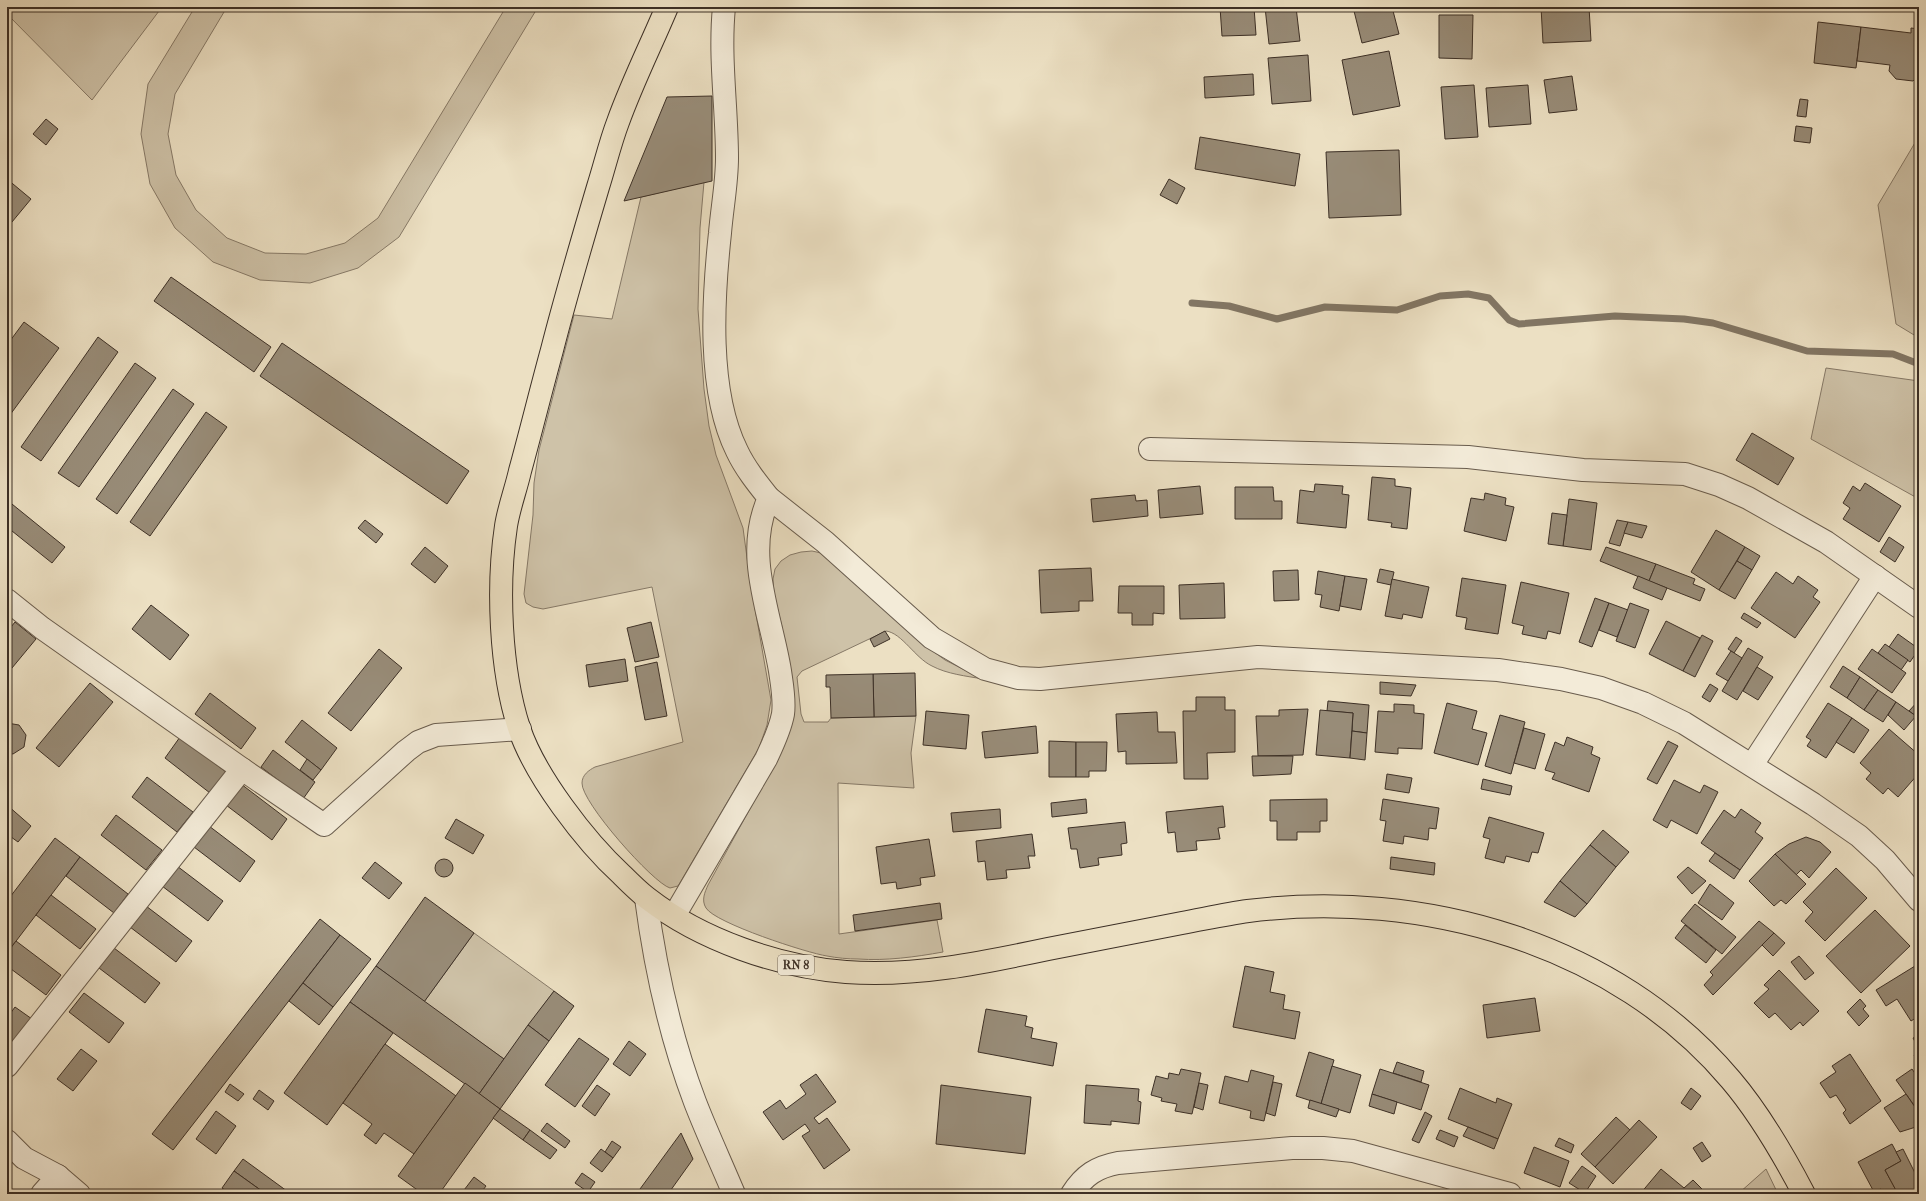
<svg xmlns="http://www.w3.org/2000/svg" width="1926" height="1201" font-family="'IM FELL French Canon',serif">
<rect width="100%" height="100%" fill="#ece0c3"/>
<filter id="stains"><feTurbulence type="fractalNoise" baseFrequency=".005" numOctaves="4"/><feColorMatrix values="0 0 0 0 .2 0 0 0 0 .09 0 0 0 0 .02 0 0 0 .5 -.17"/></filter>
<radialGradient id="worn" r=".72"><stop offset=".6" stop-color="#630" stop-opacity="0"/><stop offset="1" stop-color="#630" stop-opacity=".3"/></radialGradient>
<g fill="#cec2a8" stroke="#867967">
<polygon points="7,7 162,7 92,100 7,14"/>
<polygon points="195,7 227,7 175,94 168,134 176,175 196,210 227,238 265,253 306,254 345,243 378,218 506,7 538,7 399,237 358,268 310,283 260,280 213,262 175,228 150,184 141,134 148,84"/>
<polygon points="1919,136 1919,338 1896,324 1878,205"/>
<path d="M704,182L700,228L698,309L704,389L709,426L716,455L743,528L750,580L771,700L767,725L759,748L681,881L678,886L670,888C653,883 581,802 582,783C582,775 589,770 595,767L683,742L652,587L543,609L533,607L526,603L524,594L533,515L534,483L539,450L574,315L612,319L641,197Z"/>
<polygon points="1826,368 1919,381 1919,499 1811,439"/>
<path d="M812,551L821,553L831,559L926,646L945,660L983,679C966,676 947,674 932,666C915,658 902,633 886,631L802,671L797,677L801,714L804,722H828L831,718L916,716L911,753L914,788L838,783L839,934L937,920L943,952C915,957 886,961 858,959C848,959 837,958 827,956C807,953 715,923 706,908C701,900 705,892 708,885L774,765L782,627L774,594L773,579L775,569L781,561L790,555L801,552Z"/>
<polygon points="474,933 554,991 504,1059 424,1002"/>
<polygon points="1766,1169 1778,1194 1740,1194 1739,1193"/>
</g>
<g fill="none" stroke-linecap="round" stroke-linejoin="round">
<polyline stroke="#827664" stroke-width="7" points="1192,303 1229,306 1277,319 1325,307 1397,310 1440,296 1468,294 1489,298 1509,320 1519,324 1615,316 1684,319 1713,323 1807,351 1893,354 1919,364"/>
</g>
<g fill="#988c78" stroke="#3d3026">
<polygon points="1220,7 1254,7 1256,35 1222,36"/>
<polygon points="1265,7 1296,7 1300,41 1269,44"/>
<polygon points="1353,7 1392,7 1399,34 1362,43"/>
<polygon points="1541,7 1589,7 1591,41 1543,43"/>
<polygon points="1439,15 1473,15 1472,59 1439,58"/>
<polygon points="1818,22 1861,27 1856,68 1814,63"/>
<polygon points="1861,27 1911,33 1911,28 1919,29 1919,75 1913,81 1896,79 1889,71 1890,65 1857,61"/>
<polygon points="1389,51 1400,106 1353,115 1342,60"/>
<polygon points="1308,55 1311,101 1272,104 1268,58"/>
<polygon points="1253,74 1254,95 1205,98 1204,77"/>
<polygon points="1572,76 1577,110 1549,113 1544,80"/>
<polygon points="1474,85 1478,137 1445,139 1441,87"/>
<polygon points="1528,85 1531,124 1489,127 1486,88"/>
<polygon points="712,96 712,181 624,201 667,97"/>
<polygon points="1800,99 1808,100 1806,117 1797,116"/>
<polygon points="46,119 58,129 46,145 33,134"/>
<polygon points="1796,126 1812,128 1810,143 1794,141"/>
<polygon points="1200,137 1300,154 1295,186 1195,169"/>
<polygon points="1399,150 1401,215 1329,218 1326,152"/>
<polygon points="7,179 31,199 7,228"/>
<polygon points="1169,179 1185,188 1177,204 1160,195"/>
<polygon points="171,277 271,347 254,372 154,301"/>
<polygon points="24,322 59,348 7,419 7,345"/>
<polygon points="98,337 118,352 41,461 21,447"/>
<polygon points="282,343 469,471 447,504 260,376"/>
<polygon points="135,363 156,378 79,487 58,473"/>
<polygon points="173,389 194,404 117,514 96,499"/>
<polygon points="206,412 227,427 150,536 130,522"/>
<polygon points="1752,433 1794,458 1778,485 1736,460"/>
<polygon points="1372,477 1395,479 1395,486 1411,488 1407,529 1391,527 1392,523 1368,520"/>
<polygon points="1865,483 1901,506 1879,542 1843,519 1850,508 1843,503 1853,486 1860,491"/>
<polygon points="1315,484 1343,486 1342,494 1349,495 1346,528 1297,523 1300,490 1314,492"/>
<polygon points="1200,486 1203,514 1160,518 1158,490"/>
<polygon points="1235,487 1273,487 1274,501 1282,501 1282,519 1235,519"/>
<polygon points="1485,493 1506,498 1505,505 1514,507 1506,541 1464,531 1471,498 1484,500"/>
<polygon points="1135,495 1136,501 1147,500 1148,516 1093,522 1091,499"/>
<polygon points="1569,499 1597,503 1591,550 1563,546"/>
<polygon points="7,500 65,547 52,563 7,527"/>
<polygon points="1552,513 1567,515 1563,546 1548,544"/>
<polygon points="365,520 383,534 376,543 358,528"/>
<polygon points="1617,520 1628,522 1620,546 1609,543"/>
<polygon points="1628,522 1647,526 1642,538 1624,533"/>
<polygon points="1716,530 1745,547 1719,590 1691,572"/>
<polygon points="1889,537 1904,547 1895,562 1880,552"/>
<polygon points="425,547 448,566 435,583 411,564"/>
<polygon points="1606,547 1656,564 1649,581 1600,561"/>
<polygon points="1745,547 1760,556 1752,570 1737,561"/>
<polygon points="1737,561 1752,570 1735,599 1719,590"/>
<polygon points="1656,564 1695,579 1693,584 1705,589 1700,601 1649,581"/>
<polygon points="1091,568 1093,601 1079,601 1079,611 1041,613 1039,570"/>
<polygon points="1380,569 1394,572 1391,585 1377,582"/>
<polygon points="1298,570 1299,600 1274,601 1273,571"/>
<polygon points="1318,571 1345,576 1339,611 1320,607 1322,595 1315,594"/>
<polygon points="1776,572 1793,584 1798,576 1818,590 1813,597 1820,602 1795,638 1751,608"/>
<polygon points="1345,576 1367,579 1361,610 1340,606"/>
<polygon points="1638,576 1667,588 1662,600 1633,588"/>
<polygon points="1462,578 1506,585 1498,634 1465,629 1467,618 1456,616"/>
<polygon points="1392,579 1429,587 1422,618 1403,614 1402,619 1385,616"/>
<polygon points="1521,582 1569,593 1560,634 1548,631 1546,639 1522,634 1524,626 1512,623"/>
<polygon points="1224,583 1225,618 1180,619 1179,585"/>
<polygon points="1119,586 1164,586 1164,614 1153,613 1153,625 1132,625 1132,613 1118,613"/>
<polygon points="1595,598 1609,603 1592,647 1579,642"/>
<polygon points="1609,603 1628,610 1617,637 1599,630"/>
<polygon points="1630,603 1649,610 1635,648 1616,641"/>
<polygon points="151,605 189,635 170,660 132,629"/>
<polygon points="1744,613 1761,623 1757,628 1741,618"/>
<polygon points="1666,621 1700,638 1683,671 1649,654"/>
<polygon points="15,622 36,639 7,674 7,632"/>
<polygon points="651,622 659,657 635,662 627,628"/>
<polygon points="885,631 890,639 874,647 870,639"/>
<polygon points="1898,634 1919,649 1910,662 1889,647"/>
<polygon points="1702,635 1713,641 1695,677 1683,671"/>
<polygon points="1736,637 1742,641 1734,653 1728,649"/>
<polygon points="1885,644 1908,660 1901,670 1878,653"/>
<polygon points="1748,648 1763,657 1737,700 1722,691"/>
<polygon points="379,649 402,668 351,731 328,713"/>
<polygon points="1872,649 1906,673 1892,693 1858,669"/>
<polygon points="1731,651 1742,658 1728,681 1716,674"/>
<polygon points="625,659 628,681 589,687 586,665"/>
<polygon points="657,662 667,716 645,720 635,667"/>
<polygon points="1843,666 1860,677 1847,698 1830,687"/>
<polygon points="1757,667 1773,677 1758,700 1743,691"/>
<polygon points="915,673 916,716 874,717 873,674"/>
<polygon points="873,674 874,717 831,718 830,687 826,687 826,675"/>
<polygon points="1860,677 1878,690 1864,710 1847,698"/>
<polygon points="1380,682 1416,685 1411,696 1380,694"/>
<polygon points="90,683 113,702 59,767 36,748"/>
<polygon points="1710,684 1718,689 1710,702 1702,697"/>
<polygon points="1878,690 1896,702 1883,722 1864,710"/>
<polygon points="210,693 256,728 241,749 195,714"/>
<polygon points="1196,697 1225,697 1225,710 1235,710 1235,752 1207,753 1208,779 1184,779 1183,711 1196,711"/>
<polygon points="1919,700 1919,718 1909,711"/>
<polygon points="1328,701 1369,705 1367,733 1352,731 1353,713 1327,711"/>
<polygon points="1896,702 1916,716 1904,730 1888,715"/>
<polygon points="1447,703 1477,711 1472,729 1487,733 1478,765 1434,753"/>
<polygon points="1828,703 1852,718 1826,758 1807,746 1811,740 1806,737"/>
<polygon points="1394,704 1414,705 1414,713 1424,714 1422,749 1398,748 1398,754 1375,752 1378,711 1394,712"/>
<polygon points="1308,709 1303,755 1258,756 1256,716 1279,716 1279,710"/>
<polygon points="1320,710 1353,713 1350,758 1316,755"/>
<polygon points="926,711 969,715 966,749 923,745"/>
<polygon points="1157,712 1158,732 1175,732 1177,763 1126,764 1126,751 1118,752 1116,714"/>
<polygon points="1500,715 1525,722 1511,774 1485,766"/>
<polygon points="1852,718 1869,730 1854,753 1836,742"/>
<polygon points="302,720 337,748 321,770 285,742"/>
<polygon points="7,723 19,725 26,735 24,747 13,754 7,753"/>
<polygon points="1036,726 1038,753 985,758 982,732"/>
<polygon points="1524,728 1545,734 1535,769 1514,763"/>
<polygon points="1889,729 1919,755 1919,773 1898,797 1888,788 1883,794 1866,779 1871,773 1860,763"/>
<polygon points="1352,731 1367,733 1365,760 1350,758"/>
<polygon points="180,737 226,772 210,793 165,758"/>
<polygon points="1567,737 1593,747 1591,754 1600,758 1589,792 1552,779 1555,773 1545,770 1555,742 1564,746"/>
<polygon points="1049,741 1076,742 1076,777 1049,777"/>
<polygon points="1668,741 1678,746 1657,784 1647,779"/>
<polygon points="1076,742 1107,742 1106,771 1089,771 1089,777 1076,777"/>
<polygon points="273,750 315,782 303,799 261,767"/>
<polygon points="1252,756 1293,756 1291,774 1253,776"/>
<polygon points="307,759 321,770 313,780 300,770"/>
<polygon points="1387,774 1412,778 1409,793 1385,789"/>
<polygon points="147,777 193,812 177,832 132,797"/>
<polygon points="1483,779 1512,786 1510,795 1481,789"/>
<polygon points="1674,780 1700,793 1704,785 1718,792 1697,834 1671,820 1667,828 1653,820"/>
<polygon points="241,784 287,819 272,840 226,805"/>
<polygon points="1919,795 1919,804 1915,799"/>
<polygon points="1086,799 1087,813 1052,817 1051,803"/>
<polygon points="1327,799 1327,821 1320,821 1320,832 1297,832 1297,840 1277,840 1277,821 1270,821 1270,800"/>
<polygon points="1383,799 1439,808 1436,829 1429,828 1428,840 1404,836 1403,844 1383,841 1386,821 1380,820"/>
<polygon points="7,805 31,826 18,842 7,834"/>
<polygon points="1223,806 1225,827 1218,828 1220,839 1196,841 1197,850 1177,852 1175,832 1168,833 1166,812"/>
<polygon points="1000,809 1001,828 953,832 951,813"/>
<polygon points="1741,809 1761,823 1755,832 1763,838 1740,870 1701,843 1724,810 1735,818"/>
<polygon points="1919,811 1919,829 1916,826 1916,814"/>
<polygon points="116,815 162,850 146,870 101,835"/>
<polygon points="1489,817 1544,833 1538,853 1532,852 1529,862 1506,856 1504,863 1485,858 1490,839 1483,837"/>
<polygon points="456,819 484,835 473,854 445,838"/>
<polygon points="1125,822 1127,843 1121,844 1122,855 1098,858 1099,865 1080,868 1077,849 1071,849 1068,828"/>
<polygon points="209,826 255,861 240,882 194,847"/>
<polygon points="1603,830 1629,852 1616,867 1590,845"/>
<polygon points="1032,834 1035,856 1028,856 1030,868 1006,870 1007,878 987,880 985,861 978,862 976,841"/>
<polygon points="1806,837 1820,842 1831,852 1809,878 1801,870 1796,875 1775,854 1789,844"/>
<polygon points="55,838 80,857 7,953 7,901"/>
<polygon points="929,839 935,876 920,878 921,885 897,889 896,882 881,884 876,847"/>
<polygon points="1590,845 1616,867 1587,904 1560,881"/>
<polygon points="1715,853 1740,870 1734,879 1709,861"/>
<polygon points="1775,854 1806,884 1786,904 1781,900 1774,906 1749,881"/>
<polygon points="80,857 128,894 114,913 66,876"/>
<polygon points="1391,857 1435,863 1434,875 1390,869"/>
<circle cx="444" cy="868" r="9"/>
<polygon points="375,862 402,883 389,899 362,878"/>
<polygon points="177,866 223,901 208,921 162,886"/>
<polygon points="1688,867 1706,881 1692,894 1677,877"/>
<polygon points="1836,868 1867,898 1825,941 1805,921 1813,912 1803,902"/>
<polygon points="1560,881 1587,904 1575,917 1544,902"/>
<polygon points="1710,884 1734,903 1722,920 1698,903"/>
<polygon points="51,895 96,929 80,949 36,915"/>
<polygon points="425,897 474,933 424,1002 376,966"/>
<polygon points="940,903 942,919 855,931 853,915"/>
<polygon points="1695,904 1736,937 1722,954 1681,921"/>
<polygon points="146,906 192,941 176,962 130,927"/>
<polygon points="1875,910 1910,946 1861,993 1826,956"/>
<polygon points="320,919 340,935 173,1150 152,1134"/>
<polygon points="1759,921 1774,933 1713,995 1704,985 1713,975 1710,972"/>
<polygon points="1685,925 1716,950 1706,963 1675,938"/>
<polygon points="1774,933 1785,943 1773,956 1762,945"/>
<polygon points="340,935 371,959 333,1007 303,983"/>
<polygon points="16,941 61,975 46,995 7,966 7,953"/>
<polygon points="114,948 160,983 145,1003 99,968"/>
<polygon points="1799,956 1814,973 1805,980 1791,962"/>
<polygon points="376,966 504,1059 479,1094 350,1002"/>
<polygon points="1245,966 1274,972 1270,992 1285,995 1283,1009 1300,1012 1295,1039 1233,1027"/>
<polygon points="1915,966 1919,971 1919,1016 1911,1021 1897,999 1886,1006 1876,990"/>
<polygon points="1779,970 1819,1011 1803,1026 1800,1022 1791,1030 1775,1013 1769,1018 1754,1003 1769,989 1764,985"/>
<polygon points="303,983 333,1007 319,1025 289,1001"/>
<polygon points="554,991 574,1006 549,1041 528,1025"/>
<polygon points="84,993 124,1023 109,1043 69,1012"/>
<polygon points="1535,998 1540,1031 1487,1038 1483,1005"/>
<polygon points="1860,999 1866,1006 1863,1009 1869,1016 1859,1026 1847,1012"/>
<polygon points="350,1002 393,1033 327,1125 284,1093"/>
<polygon points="15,1007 32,1019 9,1049 7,1047 7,1018"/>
<polygon points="986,1009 1027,1016 1025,1026 1033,1028 1031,1038 1057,1043 1053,1066 978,1052"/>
<polygon points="528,1025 549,1041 500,1109 479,1094"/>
<polygon points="1919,1035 1919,1049 1913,1038"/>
<polygon points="579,1038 609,1059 575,1107 545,1085"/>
<polygon points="629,1041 646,1054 630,1076 613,1064"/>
<polygon points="385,1044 456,1096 414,1154 384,1133 376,1144 364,1135 372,1124 343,1103"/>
<polygon points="81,1049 97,1061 73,1091 57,1079"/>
<polygon points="1309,1052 1334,1060 1321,1104 1296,1096"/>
<polygon points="1919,1052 1919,1063 1914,1055"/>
<polygon points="1850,1054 1881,1101 1850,1124 1843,1113 1846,1110 1836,1095 1830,1098 1820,1083 1836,1072 1832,1066"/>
<polygon points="1397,1062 1424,1071 1421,1082 1393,1073"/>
<polygon points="1332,1066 1361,1075 1350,1113 1321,1104"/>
<polygon points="1181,1069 1201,1073 1192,1114 1175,1111 1177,1104 1161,1101 1162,1098 1151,1095 1156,1076 1168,1079 1169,1073 1179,1075"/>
<polygon points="1380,1069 1429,1085 1421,1110 1372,1094"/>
<polygon points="1912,1069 1919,1079 1919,1106 1916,1108 1896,1080"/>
<polygon points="1251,1070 1274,1076 1264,1121 1250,1118 1251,1111 1219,1103 1225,1076 1248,1082"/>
<polygon points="816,1074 836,1102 814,1118 819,1124 827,1118 850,1150 824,1169 802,1136 810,1131 805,1124 783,1140 763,1112 780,1100 786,1109 806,1094 800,1085"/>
<polygon points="1273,1082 1282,1084 1275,1116 1266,1113"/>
<polygon points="465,1083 500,1109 439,1194 423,1194 398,1176"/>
<polygon points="1199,1083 1208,1085 1203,1110 1194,1107"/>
<polygon points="230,1084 244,1094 238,1101 225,1092"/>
<polygon points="597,1085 610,1094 595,1116 582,1106"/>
<polygon points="941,1085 1031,1097 1025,1154 936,1144"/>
<polygon points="1086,1085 1139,1089 1138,1101 1141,1102 1139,1124 1111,1121 1111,1125 1084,1123"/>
<polygon points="1460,1088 1496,1103 1497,1098 1512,1104 1498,1139 1448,1119"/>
<polygon points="1691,1088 1701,1096 1691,1110 1681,1103"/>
<polygon points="259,1090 274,1101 268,1110 253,1099"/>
<polygon points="1372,1094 1397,1102 1394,1114 1369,1106"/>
<polygon points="1906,1094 1919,1113 1919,1126 1900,1132 1884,1108"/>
<polygon points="1310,1100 1339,1109 1336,1117 1308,1108"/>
<polygon points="500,1109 530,1130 523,1140 493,1118"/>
<polygon points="216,1111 236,1126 216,1154 196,1139"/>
<polygon points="1425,1112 1432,1116 1419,1143 1412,1140"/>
<polygon points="1616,1117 1630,1130 1595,1167 1581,1154"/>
<polygon points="1639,1120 1657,1137 1613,1184 1595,1167"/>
<polygon points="547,1123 570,1141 565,1148 541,1131"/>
<polygon points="1468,1127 1498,1139 1494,1149 1463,1136"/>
<polygon points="530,1130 557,1150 550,1159 523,1140"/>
<polygon points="1440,1130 1458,1137 1454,1147 1436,1139"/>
<polygon points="681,1133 693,1159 668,1194 647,1194 640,1189"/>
<polygon points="1559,1138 1574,1145 1571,1153 1555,1146"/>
<polygon points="612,1141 621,1147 613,1158 605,1152"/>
<polygon points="1702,1142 1711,1156 1702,1162 1693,1148"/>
<polygon points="1892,1144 1901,1161 1885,1170 1898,1194 1884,1194 1881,1189 1874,1192 1858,1162"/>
<polygon points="1534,1147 1569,1161 1560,1187 1524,1173"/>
<polygon points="601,1149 613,1158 602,1172 590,1163"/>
<polygon points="1903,1149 1919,1181 1919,1194 1898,1194 1885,1170 1901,1161 1896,1152"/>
<polygon points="243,1159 291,1194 266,1194 234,1171"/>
<polygon points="1582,1166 1596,1176 1585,1193 1569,1183"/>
<polygon points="1661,1169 1684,1188 1693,1180 1707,1194 1640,1194"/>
<polygon points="234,1171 266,1194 231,1194 222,1188"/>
<polygon points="582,1173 595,1182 588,1192 575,1183"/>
<polygon points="474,1177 486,1186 480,1194 461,1194"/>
</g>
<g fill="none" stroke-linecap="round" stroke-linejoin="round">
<g stroke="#695c4d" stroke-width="24">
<g id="minor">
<polyline points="1150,449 1468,457 1583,470 1685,474 1719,485 1748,498 1826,542 1919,607"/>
<polyline points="769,498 825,542 932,638 985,669 1018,678 1040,679 1258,657 1498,670 1561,679 1601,688 1643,703 1684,723 1813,804 1859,836 1885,860 1919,900"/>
<polyline points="7,600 42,628 242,769 324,825 406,751 418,742 436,735 520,729"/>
<polyline points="1752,765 1875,576"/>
<path d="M646,898C655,967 670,1036 695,1102C707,1133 721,1163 734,1194"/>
<path d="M674,916L766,759C773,744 780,730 783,714C785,700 782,685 780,671C771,615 743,554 769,498C757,483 745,468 737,451C707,391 713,298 720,233C722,208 727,183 727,158C727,108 719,57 724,7"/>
<polyline points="7,1066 242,769"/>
<polyline points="7,1141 24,1158 58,1176 79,1194"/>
<polyline points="42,1194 58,1176"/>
<path d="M1072,1194C1084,1175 1097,1167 1118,1163L1292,1148H1323L1353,1151L1510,1194"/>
</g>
</g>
<g stroke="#3d3026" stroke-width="24">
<path id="major" d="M667,7C651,45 632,83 618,122C610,143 605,165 598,187C582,241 566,295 552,350C541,390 531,431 520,471C516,489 509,507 506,526C497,586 500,669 519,728C535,776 585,841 622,875C630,883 638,891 647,898C701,940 779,967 846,972C915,977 982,963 1048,949C1093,940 1137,932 1182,923C1204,919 1226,914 1248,911C1422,889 1616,943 1731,1080C1760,1114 1783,1154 1804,1194"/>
</g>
<use href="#minor" stroke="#f3ebd8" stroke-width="22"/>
<use href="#major" stroke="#ece0c3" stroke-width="22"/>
</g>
<g text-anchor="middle" stroke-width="4" stroke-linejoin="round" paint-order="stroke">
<rect fill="#f3ebd8" stroke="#74685b" stroke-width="1" x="778" y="955" width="36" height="20" rx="3"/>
<g font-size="12" font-weight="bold" fill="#3d3026">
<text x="796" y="969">RN 8</text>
</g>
</g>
<rect width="1926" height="1201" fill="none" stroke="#ece0c3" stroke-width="24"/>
<rect x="8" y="8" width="1910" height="1185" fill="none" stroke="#3d3026" stroke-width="2"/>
<rect x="12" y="12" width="1902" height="1177" fill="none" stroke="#3d3026"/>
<rect width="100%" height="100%" filter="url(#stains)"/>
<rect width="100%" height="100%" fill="url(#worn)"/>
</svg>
